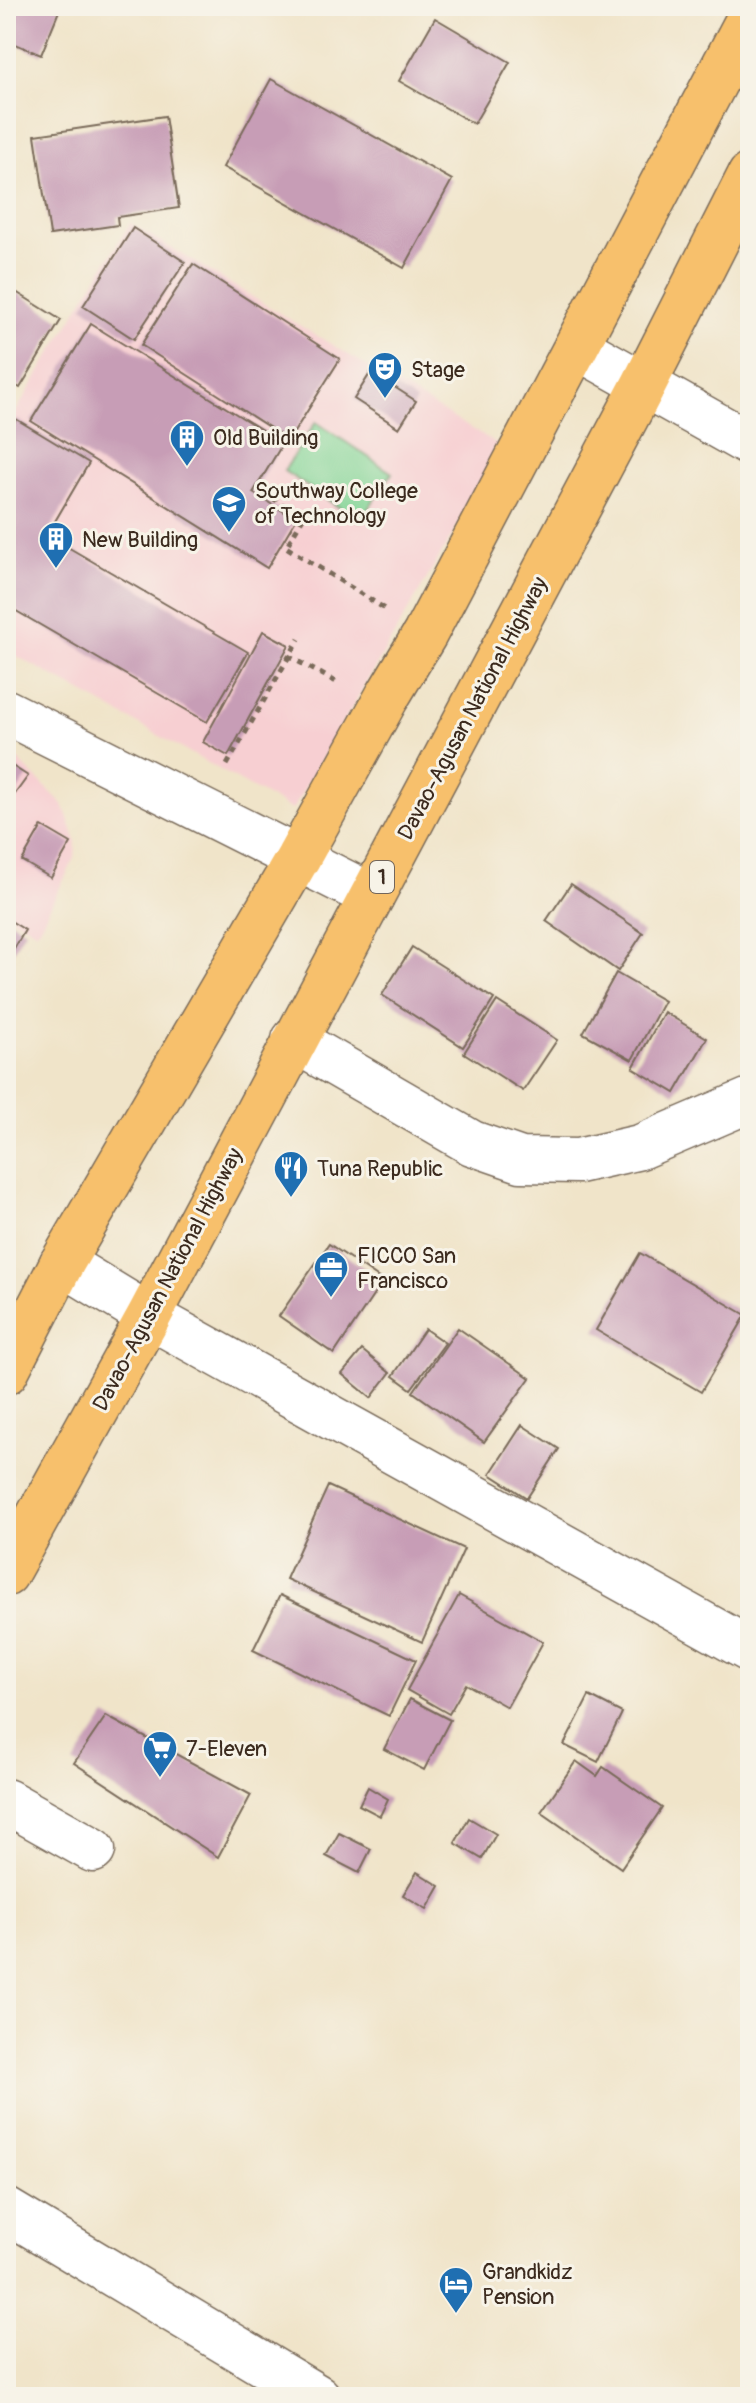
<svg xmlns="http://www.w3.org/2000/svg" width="756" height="2403" font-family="Pangolin,sans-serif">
<rect width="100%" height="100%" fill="#f7f3e8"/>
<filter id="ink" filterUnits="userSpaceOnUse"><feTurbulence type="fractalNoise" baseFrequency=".0125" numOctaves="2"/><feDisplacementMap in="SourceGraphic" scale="16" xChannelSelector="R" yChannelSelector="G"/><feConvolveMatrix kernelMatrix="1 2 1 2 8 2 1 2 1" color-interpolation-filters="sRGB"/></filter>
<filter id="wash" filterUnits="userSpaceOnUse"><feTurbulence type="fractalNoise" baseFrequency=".006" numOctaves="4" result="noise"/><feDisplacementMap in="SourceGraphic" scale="32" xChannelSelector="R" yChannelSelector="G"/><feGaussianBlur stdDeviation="1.8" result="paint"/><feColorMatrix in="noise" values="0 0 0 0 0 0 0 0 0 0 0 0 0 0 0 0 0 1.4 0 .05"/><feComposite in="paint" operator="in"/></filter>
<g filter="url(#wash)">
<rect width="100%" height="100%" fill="#f0e4c9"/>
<g fill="#f7cfd2">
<polygon points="130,223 503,448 292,810 6,650 6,428"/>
<polygon points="6,751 14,756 63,804 76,841 75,858 37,932 6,914"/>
</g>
<polygon fill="#82d495" stroke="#5e7f5a" stroke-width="2" points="316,422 392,473 360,521 284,471"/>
<g id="blocks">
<g fill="#c79db6">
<polygon points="6,6 61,6 41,55 6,40"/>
<polygon points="435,18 510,62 474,124 399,81"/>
<polygon points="271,79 452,180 404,268 223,167"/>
<polygon points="165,116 179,208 117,217 118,225 50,235 35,135"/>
<polygon points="133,228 185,262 134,339 83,306"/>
<polygon points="193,264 340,359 289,440 141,345"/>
<polygon points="8,287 61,320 20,388 6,380"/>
<polygon points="91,324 283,443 253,493 296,519 267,568 31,421"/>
<polygon points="371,372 416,401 399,428 354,399"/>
<polygon points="16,419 89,463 47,535 248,652 207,722 6,605 6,436"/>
<polygon points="263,631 289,645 228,756 203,742"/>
<polygon points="6,762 28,776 15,794 6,788"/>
<polygon points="42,826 71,843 51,878 22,861"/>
<polygon points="571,884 643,933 618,971 546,921"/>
<polygon points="6,918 25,930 6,963"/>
<polygon points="412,947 494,999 463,1047 382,995"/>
<polygon points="616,973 664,1001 632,1060 583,1033"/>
<polygon points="497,1001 557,1040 523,1091 464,1053"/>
<polygon points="664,1012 707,1038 675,1093 633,1068"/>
<polygon points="329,1244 383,1281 334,1354 279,1316"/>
<polygon points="640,1253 746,1315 701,1392 596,1330"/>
<polygon points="458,1328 530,1378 484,1442 413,1392"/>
<polygon points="425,1329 445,1343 411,1389 393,1376"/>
<polygon points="362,1350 390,1373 371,1398 342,1374"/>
<polygon points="522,1425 559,1449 527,1498 490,1474"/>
<polygon points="328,1486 464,1549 422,1642 286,1579"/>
<polygon points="280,1595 416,1660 389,1716 253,1650"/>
<polygon points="459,1595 543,1642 507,1707 466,1684 449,1714 407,1690"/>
<polygon points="589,1696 622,1713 598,1762 564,1745"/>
<polygon points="410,1699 450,1720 424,1770 384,1749"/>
<polygon points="106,1716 251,1795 218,1857 74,1763"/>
<polygon points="576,1761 597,1776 603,1767 662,1808 621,1868 541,1812"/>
<polygon points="368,1787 388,1799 380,1816 359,1805"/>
<polygon points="469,1818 496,1834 482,1859 455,1843"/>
<polygon points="339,1833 371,1849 359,1873 326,1856"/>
<polygon points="417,1872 440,1886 427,1909 403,1895"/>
</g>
</g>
</g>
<g filter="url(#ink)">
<use href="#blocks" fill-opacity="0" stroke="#7a6b5a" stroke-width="2"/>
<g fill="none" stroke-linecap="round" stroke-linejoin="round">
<g stroke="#7a6b5a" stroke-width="47">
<g id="minor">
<polyline points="577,347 750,444"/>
<polyline points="6,712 372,896"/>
<polyline points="294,1040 472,1143 521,1160 578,1161 640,1147 750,1100"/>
<polyline points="62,1263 149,1316 750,1650"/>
<polyline points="6,1801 93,1850"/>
<polyline points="6,2210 318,2397"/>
</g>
</g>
<g stroke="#7a6b5a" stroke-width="47">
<g id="highway">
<polyline points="6,1372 62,1263 298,858 387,697 425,634 750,16"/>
<polyline points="6,1574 149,1316 643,386 750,175"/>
</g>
</g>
<g stroke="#7a6b5a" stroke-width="5" stroke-dasharray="6 6" stroke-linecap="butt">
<polyline points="262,491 303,518 286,547 387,610"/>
<polyline points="288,656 340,684"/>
<polyline points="227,765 299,639"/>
</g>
<use href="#minor" stroke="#fff" stroke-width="44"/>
<use href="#highway" stroke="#f7c06c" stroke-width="44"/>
</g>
</g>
<defs>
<g id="theatre-pin" transform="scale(1.8)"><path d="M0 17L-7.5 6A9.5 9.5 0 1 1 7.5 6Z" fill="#1f6fb2" stroke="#f7f3e8"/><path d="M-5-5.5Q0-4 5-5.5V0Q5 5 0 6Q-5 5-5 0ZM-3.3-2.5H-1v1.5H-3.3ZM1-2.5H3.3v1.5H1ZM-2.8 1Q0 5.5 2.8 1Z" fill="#fff"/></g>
<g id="building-pin" transform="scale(1.8)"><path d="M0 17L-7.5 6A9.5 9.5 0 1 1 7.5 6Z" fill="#1f6fb2" stroke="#f7f3e8"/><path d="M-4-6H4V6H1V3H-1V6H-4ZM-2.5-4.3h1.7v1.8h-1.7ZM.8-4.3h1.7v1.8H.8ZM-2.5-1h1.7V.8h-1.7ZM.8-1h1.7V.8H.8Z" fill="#fff"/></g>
<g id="university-pin" transform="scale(1.8)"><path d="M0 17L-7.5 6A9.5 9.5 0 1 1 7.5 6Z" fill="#1f6fb2" stroke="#f7f3e8"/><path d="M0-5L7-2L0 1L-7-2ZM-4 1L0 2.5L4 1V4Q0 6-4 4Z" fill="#fff"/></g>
<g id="restaurant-pin" transform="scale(1.8)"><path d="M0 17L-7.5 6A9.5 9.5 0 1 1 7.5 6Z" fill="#1f6fb2" stroke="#f7f3e8"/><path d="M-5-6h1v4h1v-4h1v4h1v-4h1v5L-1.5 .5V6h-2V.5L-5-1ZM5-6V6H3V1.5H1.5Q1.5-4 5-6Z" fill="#fff"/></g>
<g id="office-pin" transform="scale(1.8)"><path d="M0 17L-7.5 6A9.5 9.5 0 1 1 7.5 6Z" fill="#1f6fb2" stroke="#f7f3e8"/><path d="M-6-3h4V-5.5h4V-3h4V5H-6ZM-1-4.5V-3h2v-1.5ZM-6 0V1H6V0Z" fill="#fff"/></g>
<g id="supermarket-pin" transform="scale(1.8)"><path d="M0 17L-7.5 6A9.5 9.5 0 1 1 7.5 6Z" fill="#1f6fb2" stroke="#f7f3e8"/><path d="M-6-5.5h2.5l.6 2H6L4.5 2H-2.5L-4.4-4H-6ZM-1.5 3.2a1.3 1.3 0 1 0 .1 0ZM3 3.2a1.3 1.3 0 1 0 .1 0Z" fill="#fff"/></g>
<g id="hotel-pin" transform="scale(1.8)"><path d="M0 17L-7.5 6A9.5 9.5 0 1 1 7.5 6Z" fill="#1f6fb2" stroke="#f7f3e8"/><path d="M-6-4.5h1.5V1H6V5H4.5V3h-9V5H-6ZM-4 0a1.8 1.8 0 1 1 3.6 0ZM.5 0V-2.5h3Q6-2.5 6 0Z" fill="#fff"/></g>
</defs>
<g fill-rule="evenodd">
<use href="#theatre-pin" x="385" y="369"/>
<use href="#building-pin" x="187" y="437"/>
<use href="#university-pin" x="229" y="503"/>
<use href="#building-pin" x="56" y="539"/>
<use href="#restaurant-pin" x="291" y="1168"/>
<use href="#office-pin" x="331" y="1268"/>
<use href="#supermarket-pin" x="160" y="1748"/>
<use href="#hotel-pin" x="456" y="2284"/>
</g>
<g text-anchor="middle" stroke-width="6" stroke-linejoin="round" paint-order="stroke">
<rect fill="#f7f3e8" stroke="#73665b" stroke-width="2" x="370" y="861" width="24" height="32" rx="6"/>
<g font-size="20" font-weight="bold" fill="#3b2a1e">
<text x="382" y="884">1</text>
</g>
<g font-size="22" fill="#3b2a1e" stroke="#f7f3e8" text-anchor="start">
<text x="411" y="377">Stage</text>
<text x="213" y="445">Old Building</text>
<text x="255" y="498">Southway College<tspan x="255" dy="25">of Technology</tspan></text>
<text x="82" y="547">New Building</text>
<text x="317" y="1176">Tuna Republic</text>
<text x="357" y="1263">FICCO San<tspan x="357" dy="25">Francisco</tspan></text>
<text x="186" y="1756">7-Eleven</text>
<text x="482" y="2279">Grandkidz<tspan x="482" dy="25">Pension</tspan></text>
</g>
<g font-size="22" fill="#3b2a1e" stroke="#f7f3e8">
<text transform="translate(472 708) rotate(-62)" y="8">Davao-Agusan National Highway</text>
<text transform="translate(167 1279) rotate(-62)" y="8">Davao-Agusan National Highway</text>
</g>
</g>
<rect width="756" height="2403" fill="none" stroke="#f7f3e8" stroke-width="32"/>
</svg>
